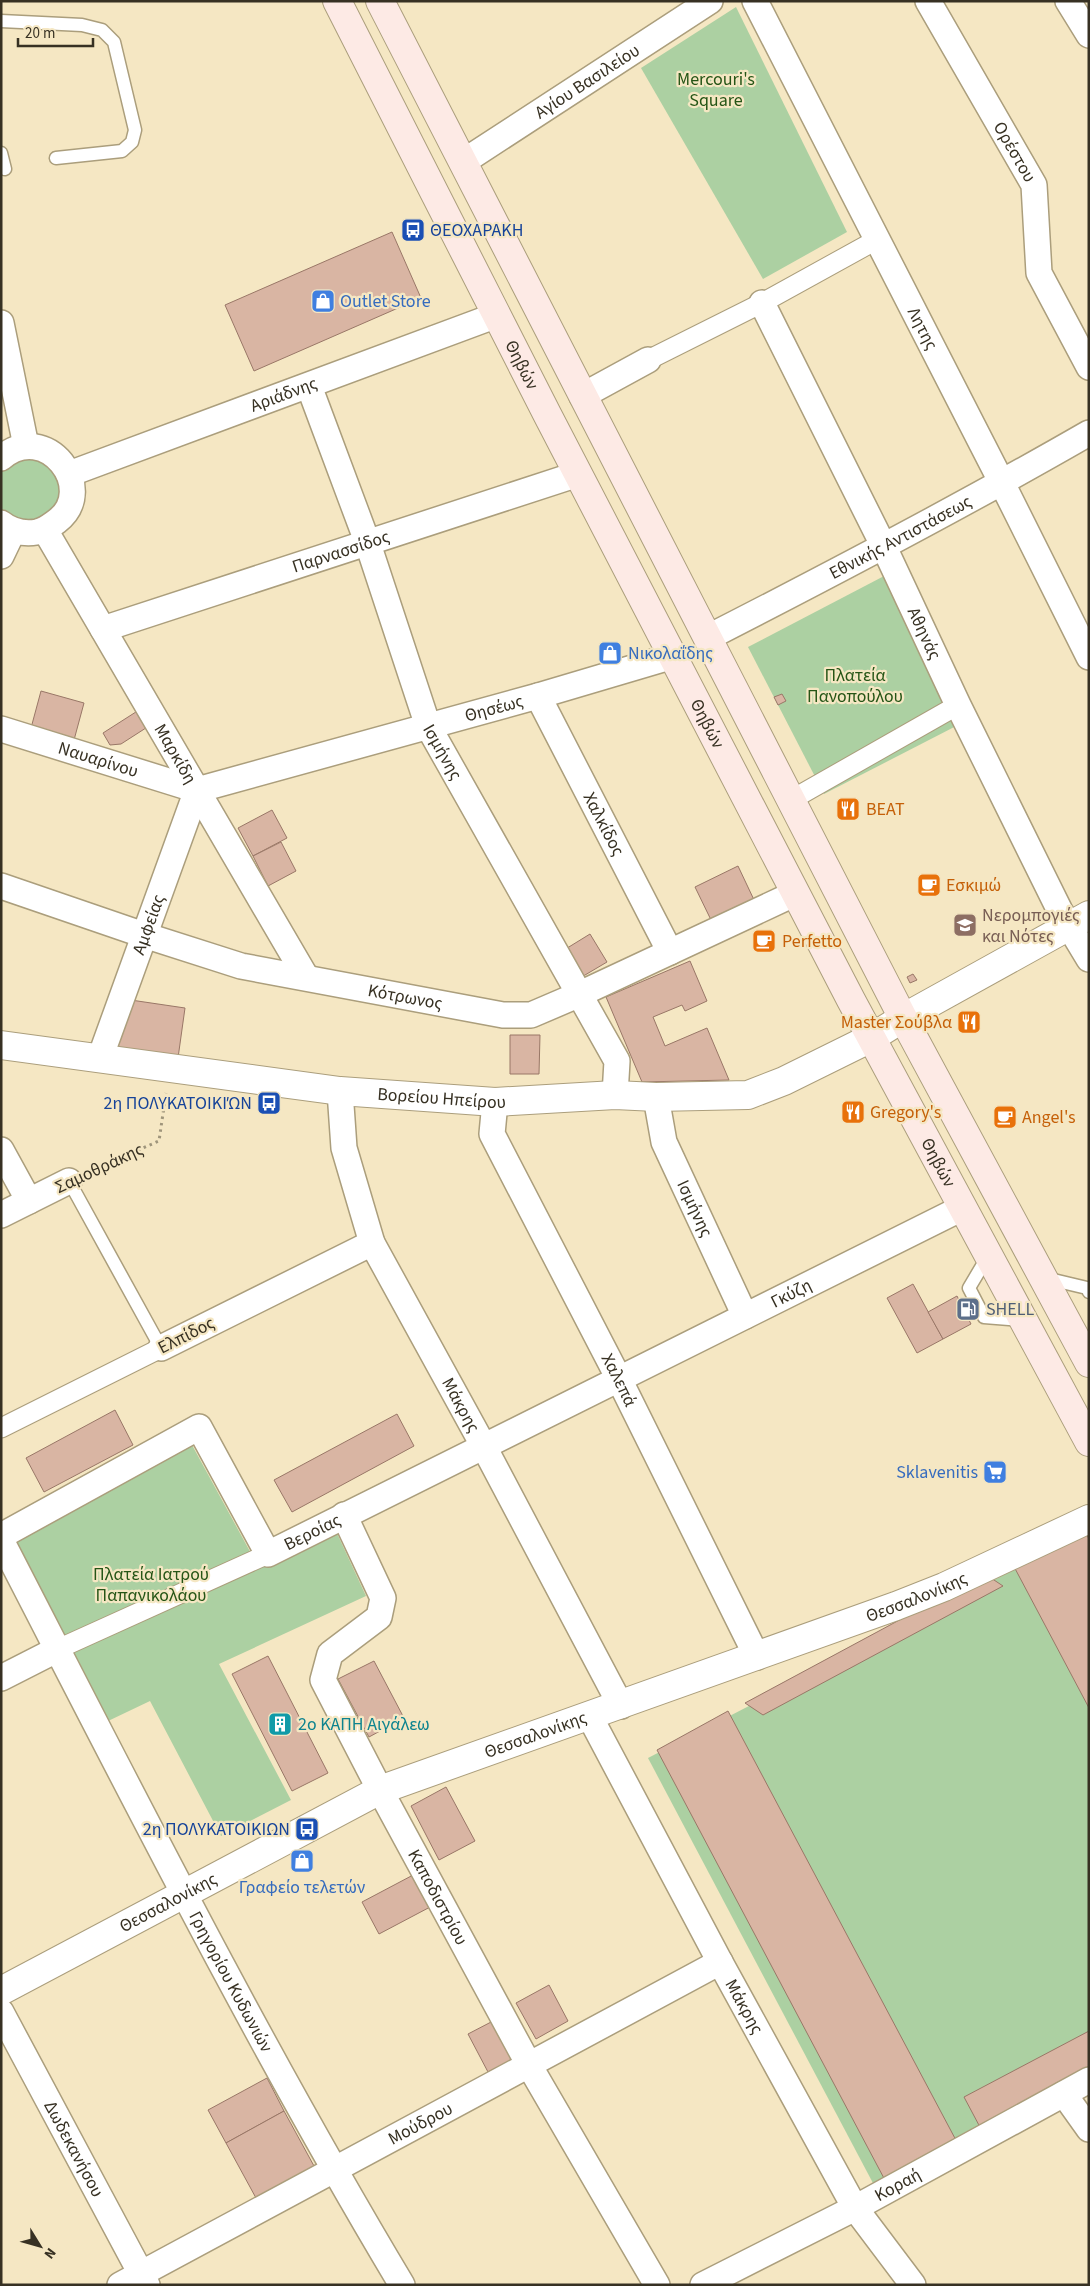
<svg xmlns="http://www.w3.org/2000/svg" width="1090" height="2286" font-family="'Source Sans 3',sans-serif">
<rect width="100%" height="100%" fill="#f5e7c3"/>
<g fill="#acd0a2">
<polygon points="736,7 847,232 763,279 641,68"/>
<polygon points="25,455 57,468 64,501 30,527 1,513 1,469"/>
<polygon points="886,575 962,723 824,794 748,647"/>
<polygon points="192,1445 259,1568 335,1529 366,1596 219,1664 291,1800 221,1836 150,1701 106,1722 11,1541"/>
<polygon points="1089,1531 1089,2093 883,2202 648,1758"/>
</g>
<g fill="#d9b5a3" stroke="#997767">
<polygon points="392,232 421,298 254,371 225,305"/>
<polygon points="41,691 84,703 74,740 31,728"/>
<polygon points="782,694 786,701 778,705 774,697"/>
<polygon points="139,710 149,726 121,744 110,745 103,733"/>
<polygon points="272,810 287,838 253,856 238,828"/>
<polygon points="281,842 296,871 268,886 253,856"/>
<polygon points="738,866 755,902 712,922 695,887"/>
<polygon points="590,934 607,962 580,978 564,950"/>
<polygon points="690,961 707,1001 685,1011 682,1005 653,1017 665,1046 707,1028 729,1080 642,1082 606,997"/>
<polygon points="913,974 917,980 910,983 907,977"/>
<polygon points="124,999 185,1008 178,1058 116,1049"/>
<polygon points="510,1035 540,1035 539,1074 510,1074"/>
<polygon points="913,1284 943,1339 917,1353 887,1298"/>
<polygon points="957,1296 971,1324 943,1339 928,1312"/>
<polygon points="115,1410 133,1445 44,1492 26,1458"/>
<polygon points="397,1414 414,1446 292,1512 274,1480"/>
<polygon points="1081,1523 1089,1539 1089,1708 1011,1561"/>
<polygon points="985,1574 1003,1586 763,1715 745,1703"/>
<polygon points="268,1656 328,1773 292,1791 232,1674"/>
<polygon points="374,1661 404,1718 369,1737 338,1679"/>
<polygon points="728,1711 958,2144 886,2182 657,1750"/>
<polygon points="446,1787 475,1841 439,1860 411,1806"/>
<polygon points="415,1874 432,1906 379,1934 362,1902"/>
<polygon points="549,1985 568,2021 536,2039 516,2003"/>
<polygon points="493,2021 513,2059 488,2072 468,2034"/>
<polygon points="1089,2031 1089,2072 981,2129 964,2097"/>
<polygon points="267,2078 284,2111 226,2143 208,2110"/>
<polygon points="284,2111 314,2166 256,2198 226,2143"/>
</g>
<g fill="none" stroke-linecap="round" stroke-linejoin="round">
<g stroke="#ab9e7c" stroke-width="15">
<g id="service">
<polyline points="1,21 82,25 102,30 114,42 135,130 132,142 122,151 56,158"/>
<polyline points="1,153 5,169"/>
<polyline points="69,1181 161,1348"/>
<polyline points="988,1256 969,1288 984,1317 1023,1320"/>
<polyline points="1045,1278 1087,1288 1089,1292"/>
</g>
</g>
<g stroke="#ab9e7c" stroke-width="21">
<g id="pedestrian">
<polyline points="648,360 762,303 878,239"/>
<polyline points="791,800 958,705"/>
<polyline points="1,1428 161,1348"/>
<polyline points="58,1649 268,1554"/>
</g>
</g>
<g stroke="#ab9e7c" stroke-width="28">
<g id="minor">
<path id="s1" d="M755,1L1002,483L1089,657"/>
<path id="s2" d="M928,1L1034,185L1039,273L1089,367"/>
<polyline points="1068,1 1089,35"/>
<path id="s3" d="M463,162L710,1"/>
<path id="s4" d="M762,303L884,547L958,705L1060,911L1089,959"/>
<polyline points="1,323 26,446"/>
<path id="s5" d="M309,386L368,544L428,726L617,1061L615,1095"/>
<polyline points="582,396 648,360"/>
<path d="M1,458C46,419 99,489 57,521C50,526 46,530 37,532C24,534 12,532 1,523"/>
<path id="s6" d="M69,474L497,315"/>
<path id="s7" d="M45,530L306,977"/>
<polyline points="1,556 13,531"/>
<path id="s8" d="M103,629L578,474"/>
<path id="s9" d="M707,638C836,572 964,505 1089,433"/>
<path id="s10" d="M538,696L670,952"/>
<path id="s11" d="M1,729L197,790"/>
<path id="s12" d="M197,790L538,696L673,656"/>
<path id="s13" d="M1,886L144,935L241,966L503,1015H531L580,994L796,893"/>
<path id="s14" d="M100,1058L197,790"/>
<path id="s15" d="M340,1091L344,1148L372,1243L483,1445L621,1706"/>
<path id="s16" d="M656,1097L664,1142L745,1316"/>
<path id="s17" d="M495,1102L492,1134L619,1379L757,1657"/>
<polyline points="1,1150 29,1201"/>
<polyline points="1,1215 69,1181"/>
<polyline points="161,1348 372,1243"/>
<path id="s18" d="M344,1515L383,1598L379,1617L330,1654L323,1680L380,1790L529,2065L657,2285"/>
<path id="s19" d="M1,1536L199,1427L268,1554L962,1208"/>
<path id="s20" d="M1,1540C130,1790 257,2043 402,2285"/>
<polyline points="1,1678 58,1649"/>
<path id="s21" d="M590,1717L720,1962L855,2208L913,2285"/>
<path id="s22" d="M1,2012L147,2285"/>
<polyline points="1064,2094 1089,2129"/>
<path id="s23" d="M120,2285L720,1962"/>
<path id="s24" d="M703,2285L855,2208L1089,2080"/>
</g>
</g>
<g stroke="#ab9e7c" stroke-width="30">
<g id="tertiary">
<path id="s25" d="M1,1045L340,1091L495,1102L615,1095L656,1097L748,1095L784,1081L871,1038L903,1018L1089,915"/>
<path id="s26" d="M1,1991L380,1790L896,1606L944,1587L1089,1519"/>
</g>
</g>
<g stroke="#ab9e7c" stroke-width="30">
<g id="secondary">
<path id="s27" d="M337,1L547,414L851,1000L1089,1442"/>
<polyline points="380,1 903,1018 1089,1363"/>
</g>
</g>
<polyline stroke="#9f957b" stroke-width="3" stroke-dasharray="2.5 4" stroke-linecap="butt" points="90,1171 159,1141 166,1093"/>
<use href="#service" stroke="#fff" stroke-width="12"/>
<use href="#pedestrian" stroke="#fff" stroke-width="19"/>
<use href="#minor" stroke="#fff" stroke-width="25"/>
<use href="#tertiary" stroke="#fff" stroke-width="28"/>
<use href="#secondary" stroke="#fdeae5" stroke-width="28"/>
</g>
<defs>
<g id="bus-square" transform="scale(1.25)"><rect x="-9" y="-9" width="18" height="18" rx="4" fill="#1a4fb4" stroke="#f5e7c3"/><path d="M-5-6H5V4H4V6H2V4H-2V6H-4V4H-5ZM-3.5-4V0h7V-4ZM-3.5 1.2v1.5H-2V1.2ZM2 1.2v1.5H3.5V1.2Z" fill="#fff"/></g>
<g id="shop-square" transform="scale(1.25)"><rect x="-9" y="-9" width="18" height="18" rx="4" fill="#3f7fe0" stroke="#f5e7c3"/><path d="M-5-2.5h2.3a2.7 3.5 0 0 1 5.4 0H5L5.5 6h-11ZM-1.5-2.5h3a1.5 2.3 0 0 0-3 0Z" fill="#fff"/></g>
<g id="restaurant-square" transform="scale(1.25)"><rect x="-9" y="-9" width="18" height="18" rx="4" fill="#e8710a" stroke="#f5e7c3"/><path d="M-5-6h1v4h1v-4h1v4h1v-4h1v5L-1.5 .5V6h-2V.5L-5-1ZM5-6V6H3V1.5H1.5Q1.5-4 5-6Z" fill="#fff"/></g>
<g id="cafe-square" transform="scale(1.25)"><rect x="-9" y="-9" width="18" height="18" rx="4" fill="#e8710a" stroke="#f5e7c3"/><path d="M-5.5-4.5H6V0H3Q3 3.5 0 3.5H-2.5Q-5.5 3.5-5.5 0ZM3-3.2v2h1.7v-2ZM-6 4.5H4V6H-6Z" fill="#fff"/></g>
<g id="school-square" transform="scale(1.25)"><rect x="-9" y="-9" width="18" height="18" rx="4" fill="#8d6e63" stroke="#f5e7c3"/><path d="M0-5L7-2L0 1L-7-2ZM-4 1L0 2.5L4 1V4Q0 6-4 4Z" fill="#fff"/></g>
<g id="fuel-square" transform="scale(1.25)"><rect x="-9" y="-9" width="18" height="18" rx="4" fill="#5c6f8a" stroke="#f5e7c3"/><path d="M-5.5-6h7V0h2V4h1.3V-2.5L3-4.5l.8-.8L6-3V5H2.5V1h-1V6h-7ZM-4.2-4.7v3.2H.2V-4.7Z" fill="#fff"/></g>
<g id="supermarket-square" transform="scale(1.25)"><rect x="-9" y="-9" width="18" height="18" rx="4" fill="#3f7fe0" stroke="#f5e7c3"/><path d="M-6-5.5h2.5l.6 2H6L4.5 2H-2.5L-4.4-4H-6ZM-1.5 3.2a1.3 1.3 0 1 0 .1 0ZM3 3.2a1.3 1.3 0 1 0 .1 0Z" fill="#fff"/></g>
<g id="building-square" transform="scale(1.25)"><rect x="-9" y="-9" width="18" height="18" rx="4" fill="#0f9aa8" stroke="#f5e7c3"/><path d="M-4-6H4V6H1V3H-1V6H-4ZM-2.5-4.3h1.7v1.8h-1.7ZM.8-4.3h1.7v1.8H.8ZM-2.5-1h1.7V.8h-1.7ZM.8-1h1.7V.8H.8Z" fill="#fff"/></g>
</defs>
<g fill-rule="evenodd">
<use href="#bus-square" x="413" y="230"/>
<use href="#shop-square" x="323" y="301"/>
<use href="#shop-square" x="610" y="653"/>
<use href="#restaurant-square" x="848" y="809"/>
<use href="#cafe-square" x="929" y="885"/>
<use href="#school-square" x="965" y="925"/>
<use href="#cafe-square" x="764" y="941"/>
<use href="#restaurant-square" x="969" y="1022"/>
<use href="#bus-square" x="269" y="1103"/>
<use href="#restaurant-square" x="853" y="1112"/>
<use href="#cafe-square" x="1005" y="1117"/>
<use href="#fuel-square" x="968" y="1309"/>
<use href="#supermarket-square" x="995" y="1472"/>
<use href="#building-square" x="280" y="1724"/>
<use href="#bus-square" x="307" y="1829"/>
<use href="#shop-square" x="302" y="1861"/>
</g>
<g text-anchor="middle" stroke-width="4.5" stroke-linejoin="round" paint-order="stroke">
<g font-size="18" fill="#255516" stroke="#f5e7c3">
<text x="716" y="85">Mercouri's<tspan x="716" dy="21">Square</tspan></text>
<text x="855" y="681">Πλατεία<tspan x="855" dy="21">Πανοπούλου</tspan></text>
<text x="151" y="1580">Πλατεία Ιατρού<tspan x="151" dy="21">Παπανικολάου</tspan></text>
</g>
<g font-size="18" fill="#373123" stroke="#f5e7c3">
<text dy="6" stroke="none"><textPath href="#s3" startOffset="148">Αγίου Βασιλείου</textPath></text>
<text dy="6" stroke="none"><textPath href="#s2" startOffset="174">Ορέστου</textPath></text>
<text dy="6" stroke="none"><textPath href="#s1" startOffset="368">Λητης</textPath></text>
<text dy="6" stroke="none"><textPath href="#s27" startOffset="408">Θηβών</textPath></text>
<text dy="6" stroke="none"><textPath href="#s6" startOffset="229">Αριάδνης</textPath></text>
<text dy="6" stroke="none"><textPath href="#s9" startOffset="218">Εθνικής Αντιστάσεως</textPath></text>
<text dy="6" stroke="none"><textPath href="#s8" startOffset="250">Παρνασσίδος</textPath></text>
<text dy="6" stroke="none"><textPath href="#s4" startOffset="368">Αθηνάς</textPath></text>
<text dy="6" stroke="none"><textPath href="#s12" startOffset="308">Θησέως</textPath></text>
<text dy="6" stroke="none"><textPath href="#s27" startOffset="812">Θηβών</textPath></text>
<text dy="6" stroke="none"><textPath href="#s5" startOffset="390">Ισμήνης</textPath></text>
<text dy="6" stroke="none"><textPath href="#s7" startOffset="259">Μαρκίδη</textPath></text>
<text dy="6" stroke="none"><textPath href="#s11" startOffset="102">Ναυαρίνου</textPath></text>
<text dy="6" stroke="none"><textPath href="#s10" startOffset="144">Χαλκίδος</textPath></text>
<text dy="6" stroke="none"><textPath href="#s14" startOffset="142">Αμφείας</textPath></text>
<text dy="6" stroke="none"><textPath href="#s13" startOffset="420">Κότρωνος</textPath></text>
<text dy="6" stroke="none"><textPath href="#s25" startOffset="444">Βορείου Ηπείρου</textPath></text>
<text dy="6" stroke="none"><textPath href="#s27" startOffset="1308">Θηβών</textPath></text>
<text transform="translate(99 1168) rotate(-25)" y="6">Σαμοθράκης</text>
<text dy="6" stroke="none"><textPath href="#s16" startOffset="119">Ισμήνης</textPath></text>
<text dy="6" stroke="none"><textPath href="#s19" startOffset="955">Γκύζη</textPath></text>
<text transform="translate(186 1335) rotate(-27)" y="6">Ελπίδος</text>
<text dy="6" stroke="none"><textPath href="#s17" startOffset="309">Χαλεπά</textPath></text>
<text dy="6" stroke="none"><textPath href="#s15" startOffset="341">Μάκρης</textPath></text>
<text dy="6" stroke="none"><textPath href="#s19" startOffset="420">Βεροίας</textPath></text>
<text dy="6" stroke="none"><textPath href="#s26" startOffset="999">Θεσσαλονίκης</textPath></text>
<text dy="6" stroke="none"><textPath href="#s26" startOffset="594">Θεσσαλονίκης</textPath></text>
<text dy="6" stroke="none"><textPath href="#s18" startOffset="445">Καποδιστρίου</textPath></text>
<text dy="6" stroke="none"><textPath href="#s26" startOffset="189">Θεσσαλονίκης</textPath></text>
<text dy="6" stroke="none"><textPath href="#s20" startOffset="498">Γρηγορίου Κυδωνιών</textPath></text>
<text dy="6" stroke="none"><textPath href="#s21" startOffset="328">Μάκρης</textPath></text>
<text dy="6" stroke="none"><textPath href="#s23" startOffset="341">Μούδρου</textPath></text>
<text dy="6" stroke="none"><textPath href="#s22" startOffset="155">Δωδεκανήσου</textPath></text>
<text dy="6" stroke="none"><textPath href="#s24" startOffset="219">Κοραή</textPath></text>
</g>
<g font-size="18" fill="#164399" stroke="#f5e7c3" text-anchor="end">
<text x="430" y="236" text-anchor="start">ΘΕΟΧΑΡΑΚΗ</text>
<text x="252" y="1109">2η ΠΟΛΥΚΑΤΟΙΚΙΏΝ</text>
<text x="290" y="1835">2η ΠΟΛΥΚΑΤΟΙΚΙΩΝ</text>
</g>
<g font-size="18" fill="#366cbe" stroke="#f5e7c3" text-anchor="start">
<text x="340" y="307">Outlet Store</text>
<text x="628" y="659">Νικολαΐδης</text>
<text x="978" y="1478" text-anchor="end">Sklavenitis</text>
<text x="302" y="1893" text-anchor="middle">Γραφείο τελετών</text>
</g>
<g font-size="18" fill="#c56008" stroke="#f5e7c3" text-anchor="start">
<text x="866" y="815">ΒΕΑΤ</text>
<text x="946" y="891">Εσκιμώ</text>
<text x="782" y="947">Perfetto</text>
<text x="952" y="1028" text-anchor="end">Master Σούβλα</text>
<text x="870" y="1118">Gregory's</text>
<text x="1022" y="1123">Angel's</text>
</g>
<g font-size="18" fill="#785e54" stroke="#f5e7c3" text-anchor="start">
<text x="982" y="921">Νερομπογιές<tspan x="982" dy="21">και Νότες</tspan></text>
</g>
<g font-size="18" fill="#4e5e75" stroke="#f5e7c3" text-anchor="start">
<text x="986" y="1315">SHELL</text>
</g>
<g font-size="18" fill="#0d838f" stroke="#f5e7c3" text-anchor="start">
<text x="298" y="1730">2ο ΚΑΠΗ Αιγάλεω</text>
</g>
</g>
<rect width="1090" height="2286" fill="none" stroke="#373123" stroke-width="5"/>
<g transform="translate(40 2246) rotate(127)" stroke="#f5e7c3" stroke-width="4" paint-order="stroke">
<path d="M0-4L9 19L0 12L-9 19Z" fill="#373123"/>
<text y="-8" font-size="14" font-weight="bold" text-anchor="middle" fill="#373123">N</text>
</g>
<path d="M18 38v8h75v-8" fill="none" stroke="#373123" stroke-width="2.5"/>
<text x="25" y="38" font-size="15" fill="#373123" stroke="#f5e7c3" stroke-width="4" paint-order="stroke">20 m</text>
</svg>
